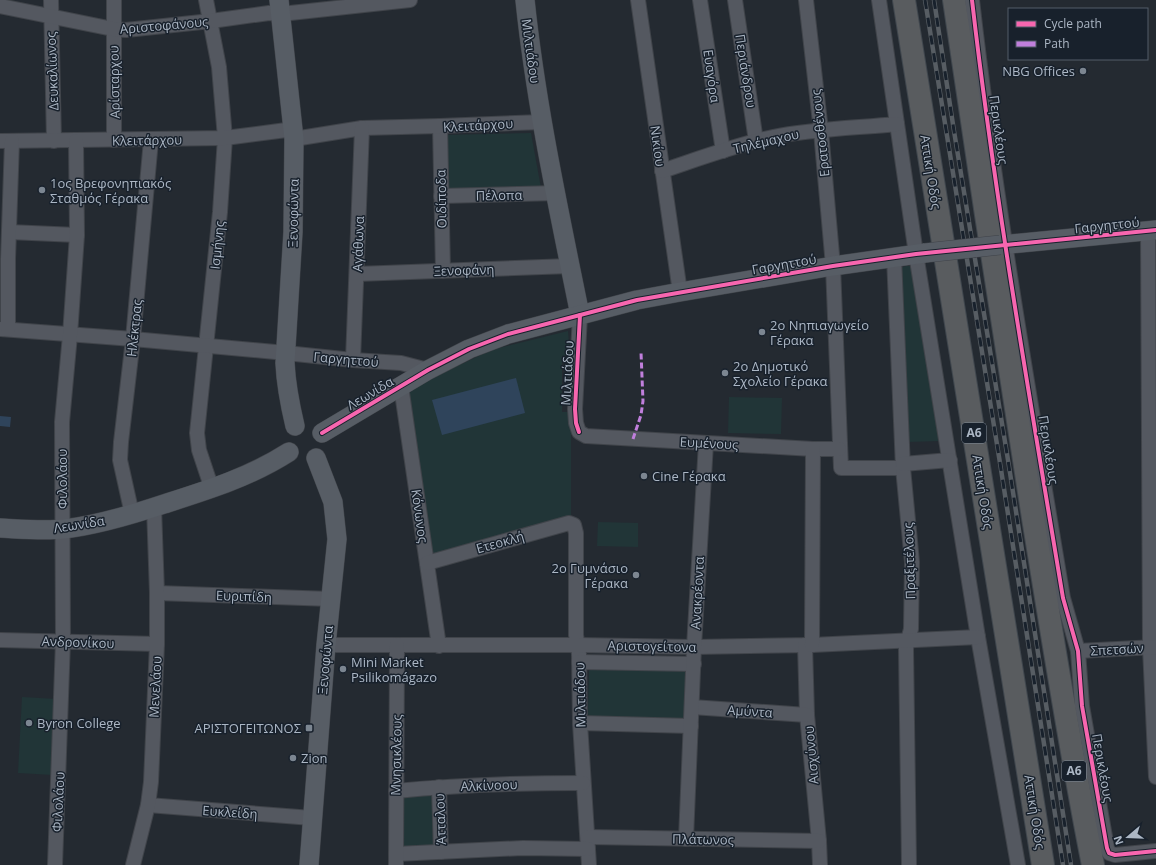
<svg xmlns="http://www.w3.org/2000/svg" width="1156" height="865" font-family="'Open Sans',sans-serif">
<rect width="100%" height="100%" fill="#242a31"/>
<g fill="#213537">
<polygon points="531,133 541,188 447,190 445,135"/>
<polygon points="906,266 910,266 912,269 940,441 907,442 900,268"/>
<polygon points="568,331 570,355 562,356 562,412 571,412 571,520 429,560 403,392 491,350"/>
<polygon points="729,397 782,398 781,434 728,433"/>
<polygon points="598,522 638,523 638,547 597,546"/>
<polygon points="589,670 685,671 687,674 684,720 590,718 588,714"/>
<polygon points="22,697 57,699 53,775 18,773"/>
<polygon points="435,793 435,847 401,848 402,796"/>
</g>
<g fill="#2f445b">
<polygon points="516,378 525,413 442,435 432,400"/>
<polygon points="0,416 11,417 10,427 0,426"/>
</g>
<g fill="none" stroke-linecap="round" stroke-linejoin="round">
<g stroke="#40444a" stroke-width="16">
<g id="street">
<polyline points="51,0 54,141"/>
<polyline points="114,0 114,140"/>
<polyline points="206,0 219,67 225,138 220,212 197,433 199,450 212,489"/>
<polyline points="638,0 680,292"/>
<polyline points="700,0 723,151"/>
<polyline points="735,0 756,141"/>
<polyline points="806,0 821,131 833,266 841,468 903,468"/>
<polyline points="879,0 916,254 978,637 1018,865"/>
<path d="M972,0C995,200 1030,399 1063,598L1078,651L1082,706L1107,848L1109,853L1115,855L1156,851"/>
<polyline points="0,6 113,29 126,30 211,21 269,13 281,14 410,0"/>
<polyline points="440,126 443,271"/>
<polyline points="294,139 362,128 440,126 542,122"/>
<polyline points="0,141 225,138 294,129"/>
<path d="M662,171C698,159 735,145 773,137C813,129 856,128 897,124"/>
<polyline points="441,196 557,193"/>
<polyline points="1148,230 1150,648 1156,777"/>
<polyline points="9,232 77,235"/>
<polyline points="894,257 903,468 912,562 911,629 906,648 909,865"/>
<polyline points="357,274 570,266"/>
<polyline points="580,315 575,409 576,423 579,432 586,436 813,449 839,449"/>
<polyline points="0,329 133,339 286,353 353,360 401,363 428,370"/>
<polyline points="8,329 8,259 12,141"/>
<polyline points="353,360 362,128"/>
<polyline points="401,386 439,646"/>
<polyline points="903,464 950,460"/>
<polyline points="132,514 120,460 121,442 133,339 151,140"/>
<polyline points="427,563 569,523 574,525 576,533 576,635 579,654 580,723 589,865"/>
<polyline points="157,593 331,599"/>
<polyline points="0,640 157,644"/>
<polyline points="326,645 577,645 694,647 812,645 978,637"/>
<polyline points="805,645 807,715 819,841 820,865"/>
<polyline points="812,645 813,449"/>
<polyline points="1078,651 1156,647"/>
<polyline points="579,662 694,664"/>
<polyline points="692,707 807,715"/>
<polyline points="580,723 691,726"/>
<polyline points="439,787 441,852"/>
<path d="M396,791C458,785 521,783 583,783"/>
<polyline points="148,805 312,818"/>
<polyline points="588,837 819,841"/>
<polyline points="686,839 694,647 706,443"/>
<polyline points="396,854 523,848 588,849"/>
<polyline points="55,865 63,641 62,422 70,335 77,235 76,141"/>
<polyline points="133,865 148,805 151,782 157,644 157,593 154,507"/>
<polyline points="396,865 397,645"/>
</g>
</g>
<g stroke="#40444a" stroke-width="20">
<g id="secondary">
<path d="M279,0L294,139L293,232L285,363C286,384 290,405 295,426"/>
<path d="M525,0C536,106 559,211 580,315"/>
<polyline points="1000,245 1156,230"/>
<polyline points="322,433 428,370 469,349 508,334 637,300 680,292 833,266 925,253"/>
<path d="M0,528C21,529 43,531 64,529C98,525 131,515 164,504C208,490 250,477 289,452"/>
<polyline points="309,865 326,645 337,539 333,502 316,458"/>
</g>
</g>
<g stroke="#40474e" stroke-width="24">
<g id="highway">
<polyline points="904,0 1043,865"/>
<path d="M954,0C979,173 1006,345 1033,518C1052,634 1070,750 1093,865"/>
</g>
</g>
<use href="#street" stroke="#545860" stroke-width="14"/>
<use href="#secondary" stroke="#575d65" stroke-width="19"/>
<use href="#highway" stroke="#595c5f" stroke-width="22"/>
<g stroke="#575d63" stroke-width="4.5">
<g id="rail">
<polyline points="925,0 1000,463 1063,865"/>
<polyline points="934,0 954,131 1008,460 1071,865"/>
</g>
</g>
<use href="#rail" stroke="#18212c" stroke-width="3" stroke-dasharray="9" stroke-linecap="butt"/>
<g stroke="#40444a" stroke-width="20" stroke-linecap="butt">
<polyline id="secondary-bridge" points="925,253 1000,245"/>
</g>
<use href="#secondary-bridge" stroke="#575d65" stroke-width="19"/>
<polyline stroke="#c07fdc" stroke-width="3" stroke-dasharray="6 3" stroke-linecap="butt" points="633,439 641,415 643,401 641,352"/>
<g stroke="#18212c" stroke-width="6">
<g id="cycleway">
<path d="M972,0C995,200 1030,399 1063,598L1078,651L1082,706L1107,848L1109,853L1115,855L1156,851"/>
<polyline points="579,432 576,423 575,409 580,315"/>
<polyline points="322,433 428,370 469,349 508,334 637,300 833,266 916,254 1156,230"/>
</g>
</g>
<use href="#cycleway" stroke="#f766af" stroke-width="4"/>
</g>
<g fill="#7c8691" stroke="#18212c" stroke-width="1.5">
<circle cx="1083" cy="71" r="4"/>
<circle cx="42" cy="190" r="4"/>
<circle cx="762" cy="332" r="4"/>
<circle cx="725" cy="373" r="4"/>
<circle cx="644" cy="476" r="4"/>
<circle cx="636" cy="575" r="4"/>
<circle cx="343" cy="669" r="4"/>
<circle cx="29" cy="723" r="4"/>
<rect x="305" y="724" width="8" height="8" rx="2"/>
<circle cx="293" cy="758" r="4"/>
</g>
<g text-anchor="middle" stroke-width="3" stroke-linejoin="round" paint-order="stroke">
<g fill="#18212c" stroke="#808a97" stroke-width="1">
<rect x="962" y="423" width="24" height="20" rx="3"/>
<rect x="1062" y="761" width="24" height="20" rx="3"/>
</g>
<g font-size="12" font-weight="bold" fill="#acb7c5">
<text x="974" y="437">Α6</text>
<text x="1074" y="775">Α6</text>
</g>
<g font-size="13" fill="#acb7c5" stroke="#18212c">
<text transform="translate(164 25) rotate(-5)" y="5">Αριστοφάνους</text>
<text transform="translate(531 51) rotate(82)" y="5">Μιλτιάδου</text>
<text transform="translate(52 71) rotate(-92)" y="5">Δευκαλίωνος</text>
<text transform="translate(746 71) rotate(81)" y="5">Περιάνδρου</text>
<text transform="translate(712 76) rotate(82)" y="5">Ευαγόρα</text>
<text transform="translate(114 82) rotate(-91)" y="5">Αρίσταρχου</text>
<text transform="translate(478 125) rotate(-3)" y="5">Κλειτάρχου</text>
<text transform="translate(999 130) rotate(82)" y="5">Περικλέους</text>
<text transform="translate(820 133) rotate(-96)" y="5">Ερατοσθένους</text>
<text transform="translate(147 140) rotate(-1)" y="5">Κλειτάρχου</text>
<text transform="translate(766 141) rotate(-13)" y="5">Τηλέμαχου</text>
<text transform="translate(658 146) rotate(82)" y="5">Νικίου</text>
<text transform="translate(931 172) rotate(81)" y="5">Αττική Οδός</text>
<text transform="translate(499 195) rotate(-1)" y="5">Πέλοπα</text>
<text transform="translate(441 199) rotate(-91)" y="5">Οιδίποδα</text>
<text transform="translate(293 213) rotate(-89)" y="5">Ξενοφώντα</text>
<text transform="translate(1107 225) rotate(-6)" y="5">Γαργηττού</text>
<text transform="translate(358 244) rotate(-88)" y="5">Αγάθωνα</text>
<text transform="translate(217 245) rotate(-84)" y="5">Ισμήνης</text>
<text transform="translate(784 264) rotate(-10)" y="5">Γαργηττού</text>
<text transform="translate(464 270) rotate(-2)" y="5">Ξενοφάνη</text>
<text transform="translate(134 328) rotate(-84)" y="5">Ηλέκτρας</text>
<text transform="translate(346 359) rotate(5)" y="5">Γαργηττού</text>
<text transform="translate(567 373) rotate(-87)" y="5">Μιλτιάδου</text>
<text transform="translate(370 393) rotate(-31)" y="5">Λεωνίδα</text>
<text transform="translate(709 443) rotate(3)" y="5">Ευμένους</text>
<text transform="translate(1049 450) rotate(81)" y="5">Περικλέους</text>
<text transform="translate(62 479) rotate(-90)" y="5">Φιλολάου</text>
<text transform="translate(983 492) rotate(81)" y="5">Αττική Οδός</text>
<text transform="translate(420 516) rotate(82)" y="5">Κόνωνος</text>
<text transform="translate(79 524) rotate(-9)" y="5">Λεωνίδα</text>
<text transform="translate(500 542) rotate(-16)" y="5">Ετεοκλή</text>
<text transform="translate(909 561) rotate(-92)" y="5">Πραξιτέλους</text>
<text transform="translate(697 593) rotate(-87)" y="5">Ανακρέοντα</text>
<text transform="translate(244 596) rotate(2)" y="5">Ευριπίδη</text>
<text transform="translate(78 642) rotate(2)" y="5">Ανδρονίκου</text>
<text transform="translate(652 646) rotate(1)" y="5">Αριστογείτονα</text>
<text transform="translate(1117 649) rotate(-3)" y="5">Σπετσών</text>
<text transform="translate(325 660) rotate(-85)" y="5">Ξενοφώντα</text>
<text transform="translate(155 687) rotate(-87)" y="5">Μενελάου</text>
<text transform="translate(580 695) rotate(-91)" y="5">Μιλτιάδου</text>
<text transform="translate(750 711) rotate(4)" y="5">Αμύντα</text>
<text transform="translate(396 755) rotate(-89)" y="5">Μνησικλέους</text>
<text transform="translate(811 755) rotate(-95)" y="5">Αισχύνου</text>
<text transform="translate(1103 768) rotate(80)" y="5">Περικλέους</text>
<text transform="translate(489 785) rotate(-2)" y="5">Αλκίνοου</text>
<text transform="translate(58 802) rotate(-87)" y="5">Φιλολάου</text>
<text transform="translate(230 812) rotate(4)" y="5">Ευκλείδη</text>
<text transform="translate(1035 812) rotate(81)" y="5">Αττική Οδός</text>
<text transform="translate(440 819) rotate(-92)" y="5">Άτταλου</text>
<text transform="translate(703 839) rotate(1)" y="5">Πλάτωνος</text>
</g>
<g font-size="13" fill="#acb7c5" stroke="#18212c" text-anchor="start">
<text x="1075" y="76" text-anchor="end">NBG Offices</text>
<text x="50" y="188">1ος Βρεφονηπιακός<tspan x="50" dy="15">Σταθμός Γέρακα</tspan></text>
<text x="770" y="330">2ο Νηπιαγωγείο<tspan x="770" dy="15">Γέρακα</tspan></text>
<text x="733" y="371">2ο Δημοτικό<tspan x="733" dy="15">Σχολείο Γέρακα</tspan></text>
<text x="652" y="481">Cine Γέρακα</text>
<text x="628" y="573" text-anchor="end">2ο Γυμνάσιο<tspan x="628" dy="15">Γέρακα</tspan></text>
<text x="351" y="667">Mini Market<tspan x="351" dy="15">Psilikomágazo</tspan></text>
<text x="37" y="728">Byron College</text>
<text x="301" y="733" text-anchor="end">ΑΡΙΣΤΟΓΕΙΤΩΝΟΣ</text>
<text x="301" y="763">Zion</text>
</g>
</g>
<rect x="1008" y="8" width="140" height="52" fill="#18212c" stroke="#535d69"/>
<rect x="1016" y="21" width="20" height="6" fill="#f766af" stroke="#535d69"/>
<text x="1044" y="28" font-size="12" fill="#acb7c5">Cycle path</text>
<rect x="1016" y="41" width="20" height="6" fill="#c07fdc" stroke="#535d69"/>
<text x="1044" y="48" font-size="12" fill="#acb7c5">Path</text>
<g transform="translate(1128 837) rotate(251)" stroke="#18212c" stroke-width="3" paint-order="stroke">
<path d="M0-3L7 15L0 10L-7 15Z" fill="#acb7c5"/>
<text y="-6" font-size="11" font-weight="bold" text-anchor="middle" fill="#acb7c5">N</text>
</g>
</svg>
